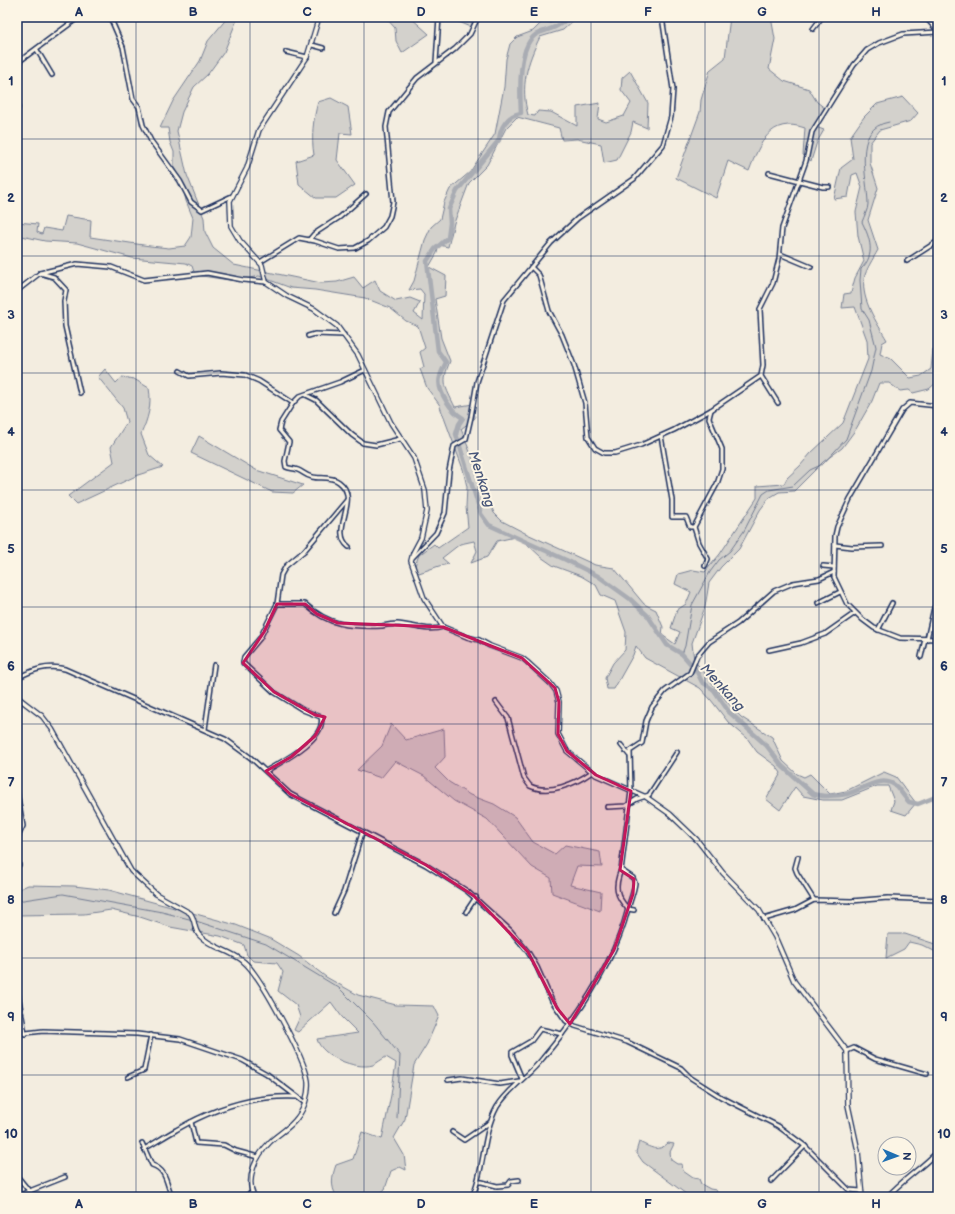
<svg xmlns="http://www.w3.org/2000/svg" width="955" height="1214" font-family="'Balsamiq Sans',sans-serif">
<rect width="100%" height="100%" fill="#f3ede0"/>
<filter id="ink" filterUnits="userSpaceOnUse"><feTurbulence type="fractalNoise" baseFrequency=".025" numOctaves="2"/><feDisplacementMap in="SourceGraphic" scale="8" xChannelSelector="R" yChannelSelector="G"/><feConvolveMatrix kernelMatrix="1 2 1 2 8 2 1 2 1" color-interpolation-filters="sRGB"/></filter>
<g filter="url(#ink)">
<g fill="#d3d1cc" stroke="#778095">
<path d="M228,17H238L224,52L208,74L194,87L182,112L177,131L187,175L204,218L205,232L213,248L234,265L321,283L337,282L354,277L363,288L375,280L380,291L396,301L410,298L420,302L414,313L423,320L424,294L420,289L409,290L414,281L425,240L431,227L440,219L444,202L450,189L470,172L495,134L504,87L506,59L510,44L517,37L533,31L543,21L551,23L554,19L553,17H577L563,30L540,37C527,63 520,86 528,115L535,116L538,111L551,112L577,126V107L600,103L598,119L606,122L624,116L631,103L621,90L622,78L630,71L648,103L647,128L633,122L631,132L617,160L604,163L601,144L577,139L562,140L559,128L517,117L506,128L487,165L469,183L454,223L448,247L439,245L437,253L429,267L446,276L445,296L435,299L441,338L450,361C441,383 445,386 455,407L473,404L475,418L461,429L494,513L502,521L525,533L595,565L614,568L644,604L656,610L663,627L662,635L675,644L680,632L671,628L677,610L686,604L691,592L675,584L678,574L693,570L705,572L720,554L757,498V486L784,484L787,478L800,466L811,453L843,423L868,359L867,340L855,307L842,308L844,294L851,293L855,278L864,261L858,236L856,212L862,187L857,173L852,175L848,197L834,199L841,168L853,159L850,137L864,117L877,104L903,97L918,113L911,121L880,130L870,143V163L878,188L868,220L878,250C873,259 866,269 864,279C861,300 877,323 887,340L882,343L880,354L891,359L910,378L921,376L931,369L933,349L938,352V381L929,389L913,393L909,390L900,391L889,383H879L872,401L856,429L842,448L823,462L794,491L779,492L769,498L760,510L739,549L721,567L709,583L705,607L692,643L694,660L728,703L741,717L772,737L783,761L797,774L804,777L810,774L830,794L846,791L884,772L896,777L916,803L906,815L891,810L894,801L888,786H877L842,800H823L803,796L795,787L780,810L766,799L781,773L776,766L757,752L747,738L728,722L711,700L700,688L645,658L636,646L633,655L614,689H607L605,678L613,663L625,650L626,632L615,601L601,595L596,585L581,576L554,566L541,557L526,543L515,537L497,541L487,557L471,563L477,551L474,541L460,544L442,558L449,564L439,566L419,573L414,568L419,555L434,544L438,548L468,527L466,507L467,487L463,469L439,404L427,388L420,369L424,367L420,352L425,348L418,326L406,321L390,308L365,298L315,290L291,288L259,276L236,281L195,275L192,266L186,263L132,258L77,243L45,241L17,235V222L38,224L37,232L42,234L44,228L62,231L66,216L91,220L90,237L150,246L169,248L185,246L191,237L193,218L186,201L182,184L174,167V152L170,142L168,128H160L173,101L200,61L208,41Z"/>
<polygon points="385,17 410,17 429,34 402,53 396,41 395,28"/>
<polygon points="452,17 475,17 471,27 452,19"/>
<path d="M730,17H771L775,39L769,69L784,81L809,89L817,102L826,109L813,126L824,130L817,142L811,161L803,155L805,128C770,116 760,143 749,171L728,161L716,198L676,178L700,112L701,100L710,70L725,58Z"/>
<path d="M331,98L348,107L352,134L340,133L337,160L355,185L336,198H316L299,184L296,161L314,155C311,137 313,120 318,102Z"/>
<path d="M105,369L116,383L122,377L134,379L149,388C152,405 148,419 141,434L149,455L163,467L138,475L76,504L68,496L114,462L111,447L127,422L123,408L98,377Z"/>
<polygon points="199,436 256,470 303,485 293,493 272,492 191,453"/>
<polygon points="391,724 406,740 444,729 445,757 435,768 449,782 470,795 494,804 515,817 533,842 555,854 565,845 600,852 602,867 577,866 570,885 601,892 600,911 552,893 551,878 532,867 487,819 454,801 424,776 395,761 381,778 357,770 382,746"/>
<path d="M28,885L74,886L109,890L236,925L269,938L299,956L326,977L358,995L396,1005L434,1006L439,1016L427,1044L414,1065L405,1119L394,1138L404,1155L406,1170L400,1167L391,1171L385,1189L376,1197H337C330,1186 332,1176 336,1165L353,1159L362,1132L382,1139L391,1095L396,1063L386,1057C382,1059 377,1063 373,1065C355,1070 321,1056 317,1039L358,1033L342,1017L331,1002L298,1032L294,1030L300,1017L296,1005L278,991L283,972L277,963L253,961L247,955L244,945L220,936L170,927L140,917L111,910L84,914L17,915V890Z"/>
<polygon points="888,934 905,934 938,945 938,953 922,945 909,942 904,949 886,958"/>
<path d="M639,1142C650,1147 658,1153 668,1143L674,1144L670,1152L671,1160L677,1164H682L683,1171L693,1178L699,1179L701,1184L710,1189L716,1190L719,1197H690L643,1162L636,1152Z"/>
</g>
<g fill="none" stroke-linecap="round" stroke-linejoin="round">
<g stroke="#707a91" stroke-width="1">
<path d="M682,654L685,646L692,605L710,572L719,560L730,551L744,531L763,494L769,490L793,486L810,470L823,464L846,439L871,371L876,347L869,320L862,309L860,280L861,269C876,255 870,238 862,222C864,216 868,210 868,204C868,179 851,128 889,122"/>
<polyline points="17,901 63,894 162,912 193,920"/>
<polyline points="196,921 266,944 339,988 373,1022 400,1055 397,1118"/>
</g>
<path stroke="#a9acb3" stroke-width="4.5" d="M568,17C560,27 550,29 539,33C517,41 520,95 521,113C507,115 500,128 499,140L457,191L449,209L450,223L448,238L435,249L427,261L438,351L446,362C444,367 441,372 440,377C436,391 452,412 463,418L459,424L456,434L481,514L489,525L566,560L598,576L630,599L648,616L667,645L682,654L696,670L702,682L714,690L729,712L766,745L782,766L813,794C822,797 837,796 847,794C862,790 883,773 897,787C901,792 905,798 909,802L918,804L938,796"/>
<g stroke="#1b2f5e" stroke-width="6">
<g id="minor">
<polyline points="110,17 123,47 133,99 139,107 143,125 151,141 180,181 191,202 202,210 232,196"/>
<polyline points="925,17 938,31"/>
<polyline points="813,29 822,17"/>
<polyline points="312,45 323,48"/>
<polyline points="37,50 52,75"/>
<polyline points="286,52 307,57"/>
<polyline points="436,62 439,17"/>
<polyline points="17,63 79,17"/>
<polyline points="17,76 18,108"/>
<polyline points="769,173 823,187 829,187"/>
<polyline points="309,240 314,234 340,217 366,194"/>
<polyline points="780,254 811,267"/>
<polyline points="907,261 938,241"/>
<polyline points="260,262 299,238 315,241 339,249 355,248 368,241 384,227 390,216 393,202 386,127 389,112 417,78 455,49 470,34 478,17"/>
<polyline points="531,267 539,275 549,311 562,335 574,365 585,403 588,437 595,448 604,453 615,453 641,445 674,430 711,410 761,376"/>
<polyline points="40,273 54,277 66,290 64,301 65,326 80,393"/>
<polyline points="17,291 40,273 77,264 111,267 144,280 207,273 243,280 266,282"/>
<polyline points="308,336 315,334 344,335"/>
<polyline points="180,371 189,376 221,373 245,375 259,381 293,403"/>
<polyline points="306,395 316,400 352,435 363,443 376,445 400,439"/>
<polyline points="778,403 761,376 763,365 760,309 773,283 779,259 782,228 806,161 812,132 854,65 867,50 879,43 903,34 938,32"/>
<polyline points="938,406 910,403 902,410 850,499 837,527 835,536 834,577 847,604 862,619 874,628 900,638 938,639"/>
<polyline points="661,436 672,500 672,517 686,517 690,527 694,527"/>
<path d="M347,500L304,551L286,566L281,575L277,604H305C329,626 350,627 382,626C387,625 392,624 397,624C412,625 428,632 443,627"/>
<polyline points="835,545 852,547 882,546"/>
<path d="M349,547C328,531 362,499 339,482C331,476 320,479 312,477C306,476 303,472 298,470C293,468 290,469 286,467L285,461L289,442L279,430L281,422L293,403L300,396L340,382L365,370"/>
<polyline points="413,557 436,533 445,513 449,471 454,446 466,439 471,417 477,382 504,300 551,243 578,218 634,179 663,145 671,117 673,89 662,17"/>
<polyline points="705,566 708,559 699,543 694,527 717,484 722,469 722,449 709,418 711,410"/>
<polyline points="823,566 834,567"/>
<polyline points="818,603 840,592"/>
<polyline points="878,630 892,603"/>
<polyline points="927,639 934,608"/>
<polyline points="769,650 801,643 825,634 855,613"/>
<polyline points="921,657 925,639"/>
<polyline points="937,676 938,668"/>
<path d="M17,678C33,670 47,664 65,669L225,739L251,758L290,794L426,865L467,891L510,930L528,952L537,967L552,1001L566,1021L575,1026L627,1042L681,1068L691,1078L721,1097L778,1126L805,1146L849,1190L861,1191"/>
<path d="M496,702L508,718L524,778L530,786C549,795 575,784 592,772"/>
<polyline points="17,710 21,700"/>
<polyline points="205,729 214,665"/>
<polyline points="621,745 629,755"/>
<path d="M266,771C281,762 327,739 321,717L303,710L274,692L243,663L244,657L260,638L277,604"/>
<polyline points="17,792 23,826 17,839"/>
<polyline points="607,807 626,806 637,799 649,795 677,752"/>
<polyline points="798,857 795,868 797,873 814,900"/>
<polyline points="17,860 19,865 17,867"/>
<path d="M621,870C614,887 616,896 628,909L634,910"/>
<polyline points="466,912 476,897"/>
<polyline points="334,913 344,891 362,833"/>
<polyline points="764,919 795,910 814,900 851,901 888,898 938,900"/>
<polyline points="17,988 25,1034"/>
<polyline points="17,1034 43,1031 137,1034 180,1039 242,1060 267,1074 305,1103"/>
<polyline points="847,1051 854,1048 875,1059 927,1074"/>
<polyline points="128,1077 144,1070 151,1035"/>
<polyline points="522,1079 512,1055 512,1052 531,1041 540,1029 562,1034"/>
<polyline points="448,1080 462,1078 500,1084 519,1081"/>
<polyline points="191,1122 196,1143 224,1145 236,1151 258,1157"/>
<polyline points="452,1132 464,1140 489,1123"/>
<path d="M142,1143L152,1165C167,1170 166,1183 172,1197"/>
<path d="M144,1149C155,1143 165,1136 176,1130C212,1109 254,1095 296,1097"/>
<polyline points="17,1176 34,1197"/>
<polyline points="771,1181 805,1146"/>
<polyline points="478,1182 482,1182 497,1186 508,1185 511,1181 519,1180"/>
<polyline points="17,1196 65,1177"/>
<polyline points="243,1197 252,1193"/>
<path d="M472,1197C485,1169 482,1134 497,1107C509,1088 529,1076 543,1058C579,1015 614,964 628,909C630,900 634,892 635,883L633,878L621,870L631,791L630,751L642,743L646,721L652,707L665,691L690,673L697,656L709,642L738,623L774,591L793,583L819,579L834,572"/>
<path d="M887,1197C902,1180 922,1168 938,1151"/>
</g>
</g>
<g stroke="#1b2f5e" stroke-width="6">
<g id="tertiary">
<polyline points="319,17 307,57 259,130 247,168 230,201 231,226 240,241 262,265 266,282 287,296 314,309 337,326 358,355 391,423 414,458 425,490 427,511 421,538 413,553 411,561 424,598 443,627 467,637 479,640 490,646 522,658 527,662 550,683 556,691 559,702 558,734 567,751 596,775 646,797 670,814 697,840 723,873 759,910 775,937 794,981 847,1051 848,1105 858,1151 862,1197"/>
<path d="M17,697L42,716L52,729L131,871L156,894L190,913C196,920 193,928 199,935C211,948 230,950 243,961C260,974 305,1059 308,1081C309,1093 305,1108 297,1118C290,1128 278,1134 270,1142C256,1156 245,1178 254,1197"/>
</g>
</g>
<use href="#minor" stroke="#fcf5e5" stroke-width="3"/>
<use href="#tertiary" stroke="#fcf5e5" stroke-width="3.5"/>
</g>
</g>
<path fill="#c2185b" fill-opacity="0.2" stroke="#c2185b" stroke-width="3" stroke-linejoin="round" d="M277,604H305L317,614L338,623L443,627L522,658L555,688L559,702L558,734L567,751L596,775L631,791L620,870L634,879L633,894L614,950L570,1024L557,1008L528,952L474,896L426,865L290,794L266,771L291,757L315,736L325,717L315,715L274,692L243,663L264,632Z"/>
<path fill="none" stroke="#1b2f5e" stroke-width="1" stroke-opacity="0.55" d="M136,17V1197M250,17V1197M364,17V1197M478,17V1197M591,17V1197M705,17V1197M819,17V1197M17,139H938M17,256H938M17,373H938M17,490H938M17,607H938M17,724H938M17,841H938M17,958H938M17,1075H938"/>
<g text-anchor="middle" stroke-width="4" stroke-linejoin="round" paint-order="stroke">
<g font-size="14" font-style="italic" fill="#465478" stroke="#fcf5e5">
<text transform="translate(482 479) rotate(72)" y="5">Menkang</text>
<text transform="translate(723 687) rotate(48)" y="5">Menkang</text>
</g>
</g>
<rect width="955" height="1214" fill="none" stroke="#fcf5e5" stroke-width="44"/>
<g transform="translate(897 1156) rotate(92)"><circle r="19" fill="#fcf5e5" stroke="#a2a6af"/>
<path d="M0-3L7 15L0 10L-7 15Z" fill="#1f6fb2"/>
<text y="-6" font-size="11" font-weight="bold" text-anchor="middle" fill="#1b2f5e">N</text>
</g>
<rect x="22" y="22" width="911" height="1170" fill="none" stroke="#1b2f5e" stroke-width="1.5"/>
<g font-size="13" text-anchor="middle" font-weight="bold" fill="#1b2f5e">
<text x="79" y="16">A</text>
<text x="193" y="16">B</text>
<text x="307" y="16">C</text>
<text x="421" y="16">D</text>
<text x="534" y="16">E</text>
<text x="648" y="16">F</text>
<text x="762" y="16">G</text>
<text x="876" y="16">H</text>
<text x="11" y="85">1</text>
<text x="944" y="85">1</text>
<text x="11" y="202">2</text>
<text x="944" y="202">2</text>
<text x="11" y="319">3</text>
<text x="944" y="319">3</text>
<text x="11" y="436">4</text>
<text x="944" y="436">4</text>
<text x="11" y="553">5</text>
<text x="944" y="553">5</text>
<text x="11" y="670">6</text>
<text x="944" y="670">6</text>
<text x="11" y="787">7</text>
<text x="944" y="787">7</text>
<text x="11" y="904">8</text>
<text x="944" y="904">8</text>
<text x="11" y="1021">9</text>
<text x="944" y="1021">9</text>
<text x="11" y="1138">10</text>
<text x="944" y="1138">10</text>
<text x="79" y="1208">A</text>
<text x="193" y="1208">B</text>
<text x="307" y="1208">C</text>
<text x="421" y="1208">D</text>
<text x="534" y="1208">E</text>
<text x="648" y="1208">F</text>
<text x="762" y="1208">G</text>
<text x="876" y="1208">H</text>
</g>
</svg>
